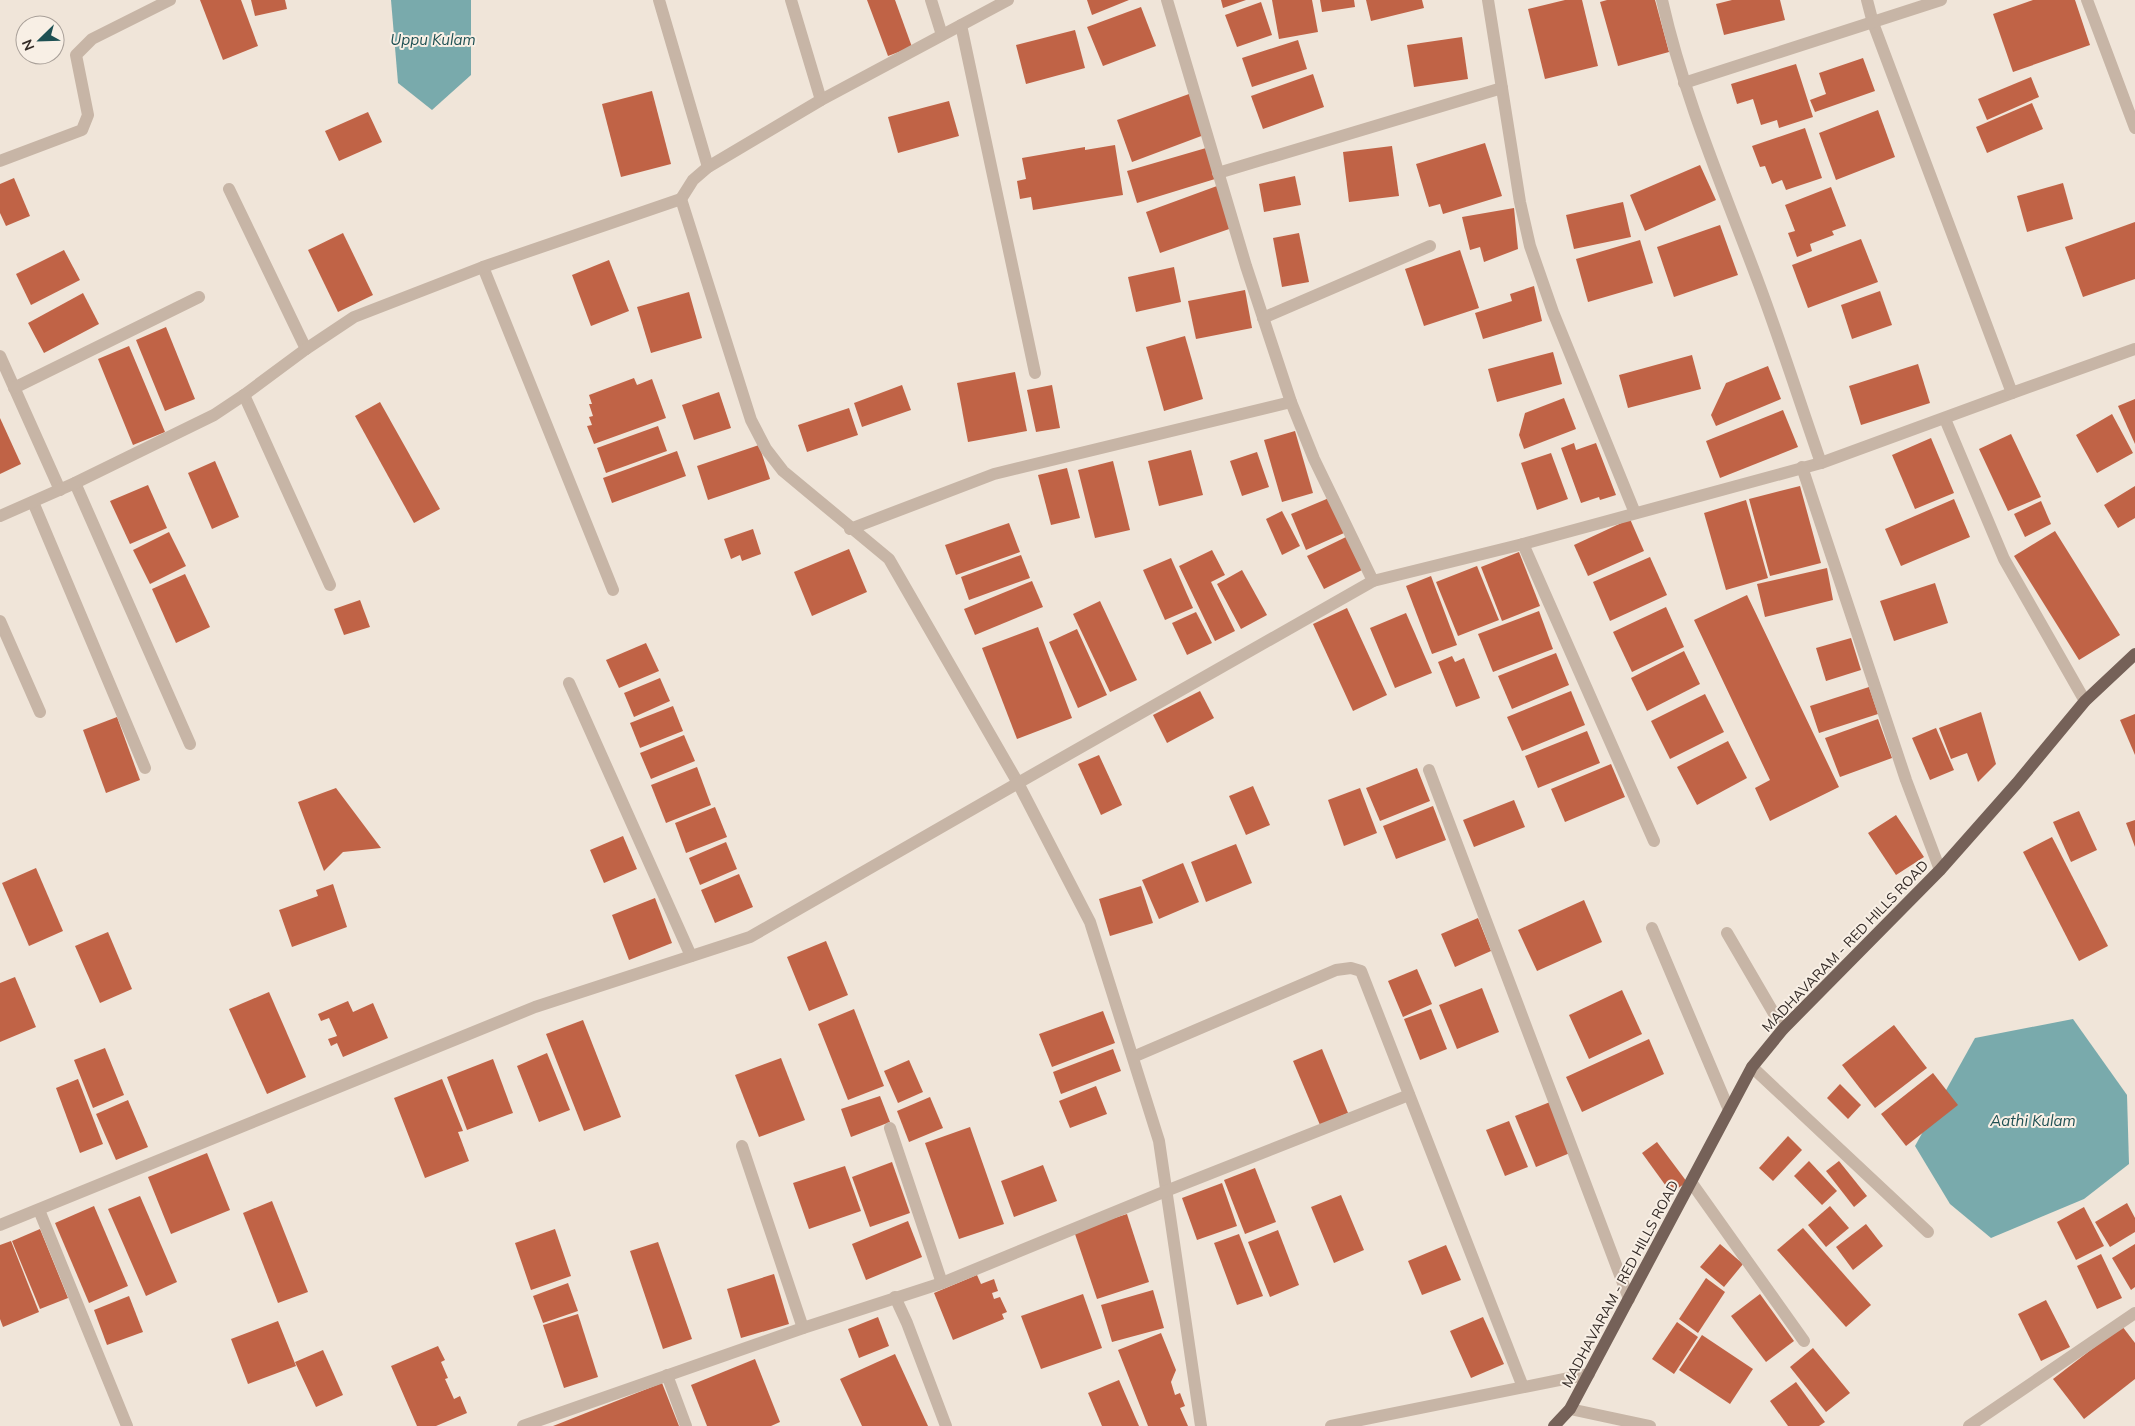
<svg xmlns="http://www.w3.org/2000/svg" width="2135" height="1426" font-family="Mulish,sans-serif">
<rect width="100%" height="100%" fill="#f0e5d9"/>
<g fill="#79aaac">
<polygon points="391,0 471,0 471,75 432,110 398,83"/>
<polygon points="2073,1019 2127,1095 2129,1164 2084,1199 1991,1238 1950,1204 1915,1146 1975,1038"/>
</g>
<g fill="#c06346">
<polygon points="200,0 241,0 258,46 223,60"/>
<polygon points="251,0 285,0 287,9 255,16"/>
<polygon points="867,0 895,0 912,47 888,56"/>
<polygon points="1087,0 1129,0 1092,15"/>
<polygon points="1221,0 1246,0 1223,8"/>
<polygon points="1272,0 1312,0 1318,32 1279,39"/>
<polygon points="1320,0 1354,0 1355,7 1322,12"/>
<polygon points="1366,0 1422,0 1424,8 1371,21"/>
<polygon points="1565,0 1582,0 1598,66 1545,79 1528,9"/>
<polygon points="1607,0 1655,0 1669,52 1618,66 1600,2"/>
<polygon points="1732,0 1780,0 1785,20 1724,35 1716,4"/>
<polygon points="2033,0 2075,0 2090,45 2013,72 1993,14"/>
<polygon points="1261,2 1272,35 1237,47 1225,15"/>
<polygon points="1141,7 1156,46 1103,66 1087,27"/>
<polygon points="1075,30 1085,68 1026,84 1016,45"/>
<polygon points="1462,37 1468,79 1414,87 1407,45"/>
<polygon points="1298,40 1307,69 1252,87 1242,58"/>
<polygon points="1863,58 1875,91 1815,112 1810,100 1826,94 1819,73"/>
<polygon points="1796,64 1813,117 1779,128 1777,120 1761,125 1753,99 1737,104 1731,84"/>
<polygon points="1313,74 1324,107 1263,129 1251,96"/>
<polygon points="2031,77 2039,97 1987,120 1978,99"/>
<polygon points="652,91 671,164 621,177 602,104"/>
<polygon points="1189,94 1204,135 1132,162 1117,120"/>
<polygon points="949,101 959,136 898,153 888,117"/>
<polygon points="2032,103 2043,129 1987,153 1976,127"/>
<polygon points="1878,110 1895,157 1836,180 1819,133"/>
<polygon points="368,112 382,142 339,161 325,131"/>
<polygon points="1805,128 1822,178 1786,190 1782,180 1772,184 1765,166 1760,167 1752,146"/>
<polygon points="1485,143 1502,196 1443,214 1440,204 1429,207 1416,164"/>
<polygon points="1115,145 1123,195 1033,210 1031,197 1020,199 1017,181 1026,179 1022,158 1085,147 1085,150"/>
<polygon points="1392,146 1399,196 1349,202 1343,152"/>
<polygon points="1206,148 1215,179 1137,203 1127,171"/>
<polygon points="1700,165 1716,200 1645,231 1630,195"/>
<polygon points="1295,176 1301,205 1264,212 1259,184"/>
<polygon points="14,178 30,216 6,226 0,213 0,184"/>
<polygon points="2063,183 2073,219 2027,232 2017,196"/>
<polygon points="1217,186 1232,228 1160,253 1146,212"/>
<polygon points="1831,187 1846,226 1832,231 1834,235 1810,244 1812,251 1797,257 1788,233 1795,231 1785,205"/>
<polygon points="1623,202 1631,237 1574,249 1566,215"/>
<polygon points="1514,208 1518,249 1484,262 1480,247 1470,250 1462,217"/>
<polygon points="2135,222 2135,279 2083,297 2065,247"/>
<polygon points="1720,225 1738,275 1674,297 1657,247"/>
<polygon points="343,233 373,295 338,312 308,250"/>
<polygon points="1299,233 1309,282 1282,287 1273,238"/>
<polygon points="1861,239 1878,282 1808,308 1792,265"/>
<polygon points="1640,240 1653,283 1588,302 1576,259"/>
<polygon points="64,250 80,280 31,305 16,274"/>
<polygon points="1460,250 1479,308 1424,326 1405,269"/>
<polygon points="609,260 629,311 591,326 572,275"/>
<polygon points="1174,267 1181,302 1136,312 1128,277"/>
<polygon points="1534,286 1542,321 1483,339 1475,313 1512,301 1510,294"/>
<polygon points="1245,290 1252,328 1196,339 1188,301"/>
<polygon points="1880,291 1892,325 1852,339 1841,305"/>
<polygon points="689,292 702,338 651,353 637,307"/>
<polygon points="83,293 99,324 44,353 28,323"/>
<polygon points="166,327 195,399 165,411 136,340"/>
<polygon points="1185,336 1203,399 1164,411 1146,347"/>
<polygon points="129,346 165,432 133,445 98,359"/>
<polygon points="1553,352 1562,384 1497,402 1488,369"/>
<polygon points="1692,355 1701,389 1628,408 1619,375"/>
<polygon points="1918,364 1930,403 1861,425 1849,386"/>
<polygon points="1768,366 1781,399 1716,426 1711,415 1726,383"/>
<polygon points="1015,372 1027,431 968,442 957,383"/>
<polygon points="634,378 637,385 652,379 666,418 594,444 587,426 592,425 589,417 593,416 589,404 592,404 589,395"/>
<polygon points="902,385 911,410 862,427 854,403"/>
<polygon points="1052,385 1060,428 1036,432 1027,390"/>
<polygon points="719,392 731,428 694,440 682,405"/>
<polygon points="1564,398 1576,429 1524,449 1519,435 1525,413"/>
<polygon points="2135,399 2135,444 2118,406"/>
<polygon points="380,402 440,509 414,523 355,416"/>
<polygon points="849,408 858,435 807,452 798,425"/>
<polygon points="1783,410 1798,447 1720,478 1706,441"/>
<polygon points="2112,414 2133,453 2097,473 2076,435"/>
<polygon points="0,418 21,464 0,474"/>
<polygon points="658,426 667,451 606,473 597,448"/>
<polygon points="1295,431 1313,493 1282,502 1264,440"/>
<polygon points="2011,434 2041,497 2008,511 1979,449"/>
<polygon points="1931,438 1954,493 1915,509 1892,455"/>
<polygon points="1574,443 1576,450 1596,443 1616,495 1600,500 1599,497 1581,503 1561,448"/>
<polygon points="759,445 770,479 708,500 697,466"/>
<polygon points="1191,450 1203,495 1159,506 1148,461"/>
<polygon points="677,451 686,476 612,503 603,478"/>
<polygon points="1257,452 1269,487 1242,496 1230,461"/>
<polygon points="1551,453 1568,499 1537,510 1521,463"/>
<polygon points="215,461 239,517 212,529 188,473"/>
<polygon points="1113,461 1130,530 1095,538 1078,470"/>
<polygon points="1067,468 1080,518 1051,525 1038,475"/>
<polygon points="148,485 167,528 130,544 110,501"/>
<polygon points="1800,486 1821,563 1770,576 1749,499"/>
<polygon points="2135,486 2135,518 2118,528 2104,505"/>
<polygon points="1329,498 1344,533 1306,550 1291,514"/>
<polygon points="1954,499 1970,537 1901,566 1885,529"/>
<polygon points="1746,500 1768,578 1726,590 1704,513"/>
<polygon points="2041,501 2051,524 2025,537 2014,514"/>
<polygon points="1282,511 1300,546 1282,555 1266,519"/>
<polygon points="1630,519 1644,551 1588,576 1574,545"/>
<polygon points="1009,523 1020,552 956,575 945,545"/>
<polygon points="753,529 761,554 742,561 740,555 731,559 724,539"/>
<polygon points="2055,531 2120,635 2079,660 2014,556"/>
<polygon points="169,532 186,566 150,584 133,550"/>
<polygon points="1346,537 1362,570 1324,589 1307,556"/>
<polygon points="849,549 867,592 812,616 794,572"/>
<polygon points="1212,550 1225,575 1211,582 1235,631 1215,641 1179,566"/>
<polygon points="1519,552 1540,606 1502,621 1481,567"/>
<polygon points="1021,555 1030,578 969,600 961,577"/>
<polygon points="1650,557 1667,595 1610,621 1593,582"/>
<polygon points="1171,558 1193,608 1165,620 1143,570"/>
<polygon points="1477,566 1499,620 1458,636 1436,582"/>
<polygon points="1827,568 1833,600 1765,617 1757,584"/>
<polygon points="1242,570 1267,615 1241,629 1217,584"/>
<polygon points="185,574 210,627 176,643 152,589"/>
<polygon points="1431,576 1457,645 1432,654 1406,586"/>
<polygon points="1032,581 1043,607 975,635 964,609"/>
<polygon points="1935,583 1948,623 1894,641 1880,601"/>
<polygon points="1747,595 1839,787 1770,821 1755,788 1770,780 1694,620"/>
<polygon points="360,600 370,627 344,635 334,609"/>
<polygon points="1100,601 1137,680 1110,692 1073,614"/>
<polygon points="1666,607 1684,647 1632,672 1613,632"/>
<polygon points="1347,608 1387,695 1353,711 1313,624"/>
<polygon points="1539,611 1553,649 1493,672 1478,634"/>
<polygon points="1196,612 1212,643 1187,655 1172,623"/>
<polygon points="1406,613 1432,673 1395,688 1370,628"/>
<polygon points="1038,627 1072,718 1017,739 982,648"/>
<polygon points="1077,629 1107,695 1078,708 1049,642"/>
<polygon points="1851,638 1861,670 1826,681 1816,648"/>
<polygon points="646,643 659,671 619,688 606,660"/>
<polygon points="1684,651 1700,684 1647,711 1631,678"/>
<polygon points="1556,653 1569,685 1512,709 1498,676"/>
<polygon points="1452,656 1455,662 1464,658 1480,698 1456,707 1438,662"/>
<polygon points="660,678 670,701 634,717 624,693"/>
<polygon points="1869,687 1878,714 1819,733 1810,706"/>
<polygon points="1200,691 1214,718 1167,743 1153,715"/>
<polygon points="1571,691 1585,725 1522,751 1507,717"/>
<polygon points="1705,694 1724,732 1670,759 1651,721"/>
<polygon points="673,706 683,731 640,748 630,723"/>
<polygon points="1981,712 1996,764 1978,782 1967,753 1951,759 1939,728"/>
<polygon points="2135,714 2135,755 2120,720"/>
<polygon points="117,717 140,780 106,793 83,730"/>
<polygon points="1878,719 1892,758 1840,777 1825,738"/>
<polygon points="1936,728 1954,770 1930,780 1912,738"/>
<polygon points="1587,731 1600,763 1538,788 1525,756"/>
<polygon points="684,735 695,761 651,779 640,753"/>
<polygon points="1728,741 1747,778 1697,805 1677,767"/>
<polygon points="1099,755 1122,805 1101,815 1078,764"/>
<polygon points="1611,764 1625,797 1565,822 1551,789"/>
<polygon points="697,767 711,805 666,823 651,785"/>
<polygon points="1417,768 1430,801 1380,821 1366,788"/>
<polygon points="1253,786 1270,825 1246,835 1229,796"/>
<polygon points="336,788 381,848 343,852 324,871 298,802"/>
<polygon points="1360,788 1377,833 1344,846 1328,800"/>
<polygon points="1514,800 1525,827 1474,847 1463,820"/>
<polygon points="1433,806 1446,840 1396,859 1383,826"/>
<polygon points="715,807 727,837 686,853 675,823"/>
<polygon points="2079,811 2097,850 2071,862 2053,822"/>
<polygon points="1896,815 1924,857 1896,875 1868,833"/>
<polygon points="2135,820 2135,847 2126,823"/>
<polygon points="623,836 637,869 604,883 590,850"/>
<polygon points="2052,837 2108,946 2079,961 2023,852"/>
<polygon points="726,842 737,869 700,885 689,858"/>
<polygon points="1236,844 1252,883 1206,902 1191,862"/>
<polygon points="1183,863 1199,902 1159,919 1142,880"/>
<polygon points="36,868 63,931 29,946 2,883"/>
<polygon points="739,874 753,907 715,923 701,890"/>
<polygon points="333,884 347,927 292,947 279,910 318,896 316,890"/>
<polygon points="1141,886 1153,923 1110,936 1099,899"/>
<polygon points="655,898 672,943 629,960 612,915"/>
<polygon points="1584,900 1602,942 1537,971 1518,930"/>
<polygon points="1478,918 1491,951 1455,967 1441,934"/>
<polygon points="108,932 132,989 100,1003 75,946"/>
<polygon points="826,941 848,995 809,1011 787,957"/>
<polygon points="1417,969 1432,1004 1403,1017 1388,981"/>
<polygon points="15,977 36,1027 0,1042 0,983"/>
<polygon points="1482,988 1499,1032 1457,1049 1439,1005"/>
<polygon points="1622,990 1642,1034 1589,1059 1569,1015"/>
<polygon points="269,992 306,1077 267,1094 229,1009"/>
<polygon points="348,1001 353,1012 373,1003 388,1038 343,1057 337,1043 331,1046 328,1039 337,1036 329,1018 321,1021 318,1014"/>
<polygon points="854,1009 884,1086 848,1100 818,1024"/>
<polygon points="1431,1009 1447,1049 1420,1060 1404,1019"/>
<polygon points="1103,1011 1115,1043 1052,1067 1039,1034"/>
<polygon points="583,1020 621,1117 584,1131 546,1034"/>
<polygon points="1894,1025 1927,1068 1875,1108 1842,1065"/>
<polygon points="1649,1039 1664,1074 1582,1112 1566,1077"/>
<polygon points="105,1048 124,1095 93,1108 74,1060"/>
<polygon points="1113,1049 1121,1071 1061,1094 1053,1072"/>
<polygon points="1322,1049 1348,1113 1320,1125 1293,1061"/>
<polygon points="547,1053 570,1110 539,1122 517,1066"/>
<polygon points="781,1058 805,1120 759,1137 735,1075"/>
<polygon points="493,1059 513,1113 467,1130 447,1077"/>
<polygon points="909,1060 923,1092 898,1103 884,1071"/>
<polygon points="1933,1073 1958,1105 1906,1146 1881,1114"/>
<polygon points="78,1079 103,1144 80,1153 56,1088"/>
<polygon points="442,1079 463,1131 458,1132 469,1161 425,1178 394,1098"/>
<polygon points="1840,1084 1861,1105 1848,1119 1827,1098"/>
<polygon points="1096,1086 1107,1114 1070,1128 1059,1101"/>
<polygon points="880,1096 890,1122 851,1137 841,1109"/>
<polygon points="930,1097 943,1128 909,1142 897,1111"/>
<polygon points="128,1100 148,1147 116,1160 96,1114"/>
<polygon points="1550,1102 1570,1153 1536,1167 1515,1116"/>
<polygon points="1509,1121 1528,1167 1505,1176 1486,1130"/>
<polygon points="970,1127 1004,1224 959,1239 925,1143"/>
<polygon points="1788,1136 1802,1150 1773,1181 1759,1168"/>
<polygon points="1657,1142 1687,1182 1671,1193 1642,1153"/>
<polygon points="207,1153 230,1210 171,1234 148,1177"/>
<polygon points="1809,1161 1837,1191 1822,1205 1794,1176"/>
<polygon points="1839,1161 1867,1196 1854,1207 1826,1171"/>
<polygon points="892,1162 910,1213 870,1227 852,1177"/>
<polygon points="1043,1165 1057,1201 1014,1217 1001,1181"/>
<polygon points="845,1166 861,1211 809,1229 793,1183"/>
<polygon points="1255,1168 1276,1222 1245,1234 1224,1180"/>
<polygon points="1222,1183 1237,1226 1197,1240 1182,1198"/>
<polygon points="1341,1195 1364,1250 1334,1263 1311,1207"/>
<polygon points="140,1196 177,1282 146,1296 108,1209"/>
<polygon points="272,1201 308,1292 278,1303 243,1213"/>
<polygon points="2127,1203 2135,1218 2135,1232 2110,1247 2095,1222"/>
<polygon points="94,1206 128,1286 89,1303 55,1223"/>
<polygon points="1830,1206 1849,1228 1826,1247 1808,1225"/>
<polygon points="2084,1207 2104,1246 2076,1260 2057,1222"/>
<polygon points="1127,1214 1149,1282 1097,1299 1074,1231"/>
<polygon points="908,1221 922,1257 866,1280 852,1244"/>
<polygon points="1866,1224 1883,1246 1853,1270 1836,1247"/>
<polygon points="1803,1228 1871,1305 1846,1327 1777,1250"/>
<polygon points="40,1229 68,1298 40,1309 12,1241"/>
<polygon points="555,1229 571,1276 531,1290 515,1243"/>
<polygon points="1278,1230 1299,1285 1270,1297 1248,1242"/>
<polygon points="1239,1234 1263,1296 1237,1305 1214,1243"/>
<polygon points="11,1241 39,1312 3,1327 0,1319 0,1245"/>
<polygon points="658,1242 692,1339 663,1349 630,1251"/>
<polygon points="1720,1244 1743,1264 1724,1287 1700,1267"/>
<polygon points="2135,1244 2135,1287 2131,1290 2112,1258"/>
<polygon points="1446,1245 1461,1280 1422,1295 1408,1261"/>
<polygon points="2101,1254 2122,1298 2097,1309 2077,1266"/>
<polygon points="774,1274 789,1324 741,1338 727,1289"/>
<polygon points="977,1275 981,1284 994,1279 998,1291 992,1293 994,1299 1000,1297 1007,1312 1002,1314 1004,1319 953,1340 934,1293"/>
<polygon points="1706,1278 1725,1292 1698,1333 1679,1319"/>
<polygon points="568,1283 578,1311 543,1323 533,1296"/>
<polygon points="1153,1290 1164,1328 1112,1342 1101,1305"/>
<polygon points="1083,1294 1102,1348 1041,1369 1021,1316"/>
<polygon points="1760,1294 1794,1341 1766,1362 1731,1316"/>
<polygon points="129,1296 143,1332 107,1345 94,1310"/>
<polygon points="2046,1300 2070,1347 2041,1361 2018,1314"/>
<polygon points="578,1314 598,1377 564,1388 543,1325"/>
<polygon points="878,1317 889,1346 859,1358 848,1329"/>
<polygon points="1483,1317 1504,1364 1471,1378 1450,1331"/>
<polygon points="278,1321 296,1366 248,1384 231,1339"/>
<polygon points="1677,1322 1698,1337 1674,1374 1652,1359"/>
<polygon points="2122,1326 2135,1343 2135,1379 2084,1419 2053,1379"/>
<polygon points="1161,1333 1176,1370 1171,1382 1175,1395 1180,1393 1185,1406 1180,1408 1188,1426 1148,1426 1118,1350"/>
<polygon points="1702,1335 1753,1369 1730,1404 1679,1370"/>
<polygon points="438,1346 445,1360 441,1362 448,1378 445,1379 454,1399 460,1396 467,1413 436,1426 417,1426 391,1366"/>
<polygon points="1813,1348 1850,1393 1826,1412 1790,1367"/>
<polygon points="323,1350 343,1395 316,1407 295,1362"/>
<polygon points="895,1354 928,1426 862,1426 840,1379"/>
<polygon points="755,1359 780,1422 771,1426 707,1426 691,1385"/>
<polygon points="1119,1380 1139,1426 1102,1426 1088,1393"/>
<polygon points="1796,1382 1825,1422 1819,1426 1788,1426 1770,1401"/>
<polygon points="662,1383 679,1426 553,1426"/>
</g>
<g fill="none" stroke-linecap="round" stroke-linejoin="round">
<g stroke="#c7b5a6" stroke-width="12">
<polyline points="659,0 708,167"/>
<polyline points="791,0 821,100"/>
<polyline points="931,0 942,35"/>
<polyline points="1167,0 1246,266 1291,402 1314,459 1373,581 1523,544 1821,463 2012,393"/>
<polyline points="1488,0 1520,202 1530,246 1553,312 1635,513"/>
<path d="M1662,0C1684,98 1724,190 1759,284C1781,343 1800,403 1821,463"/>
<polyline points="1867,0 1873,23 2012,393 2135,349"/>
<polyline points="2087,0 2135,128"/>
<polyline points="961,25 1035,373"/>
<polyline points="1684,83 1941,0"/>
<polyline points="0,161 82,130 88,115 76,55 92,39 170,0"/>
<polyline points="1218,173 1502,88"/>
<polyline points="229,189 306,349"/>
<polyline points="681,199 693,180 708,167 821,100 1008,0"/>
<polyline points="483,267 613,590"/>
<polyline points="1263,318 1430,246"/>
<polyline points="0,356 60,490"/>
<polyline points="14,388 199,297"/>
<polyline points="244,395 330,585"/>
<polyline points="1945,419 2004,559 2085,701"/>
<polyline points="1802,467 1906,780 1940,870"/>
<polyline points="75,483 190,744"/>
<polyline points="33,502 145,768"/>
<polyline points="0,516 75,483 214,415 244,395 306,349 354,317 483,267 681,199 751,420 766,449 783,471 889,559 1018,783 1373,581"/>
<polyline points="850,529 994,474 1291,402"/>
<polyline points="1523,544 1654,841"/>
<polyline points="0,621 40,712"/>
<polyline points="569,683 691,956"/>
<polyline points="1429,770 1629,1299"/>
<polyline points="1652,928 1729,1110"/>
<polyline points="1727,933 1783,1029"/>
<polyline points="1133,1057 1336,970 1351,968 1361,971 1523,1387"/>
<polyline points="1752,1067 1928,1232"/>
<polyline points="890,1128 942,1283"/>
<polyline points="742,1146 803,1328"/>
<polyline points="1691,1182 1804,1341"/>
<polyline points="39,1210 127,1426"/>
<polyline points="0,1225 535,1007 750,937 1018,783 1090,922 1159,1141 1201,1426"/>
<polyline points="895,1297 907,1323 946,1426"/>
<polyline points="667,1375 686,1426"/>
<polyline points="523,1426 803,1328 942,1283 1166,1191 1409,1095"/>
<polyline points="1331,1426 1589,1374"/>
<polyline points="1969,1426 2135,1313"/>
</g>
<polyline stroke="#c7b5a6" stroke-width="12" points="1570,1409 1650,1426"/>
<polyline stroke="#756158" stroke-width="12" points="1554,1426 1570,1409 1752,1067 1783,1029 1940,870 2017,783 2085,701 2135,654"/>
</g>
<g text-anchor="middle" stroke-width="4" stroke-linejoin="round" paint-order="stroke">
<g font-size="14" fill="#332a26" stroke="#f8efe5">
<text transform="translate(1845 946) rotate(-46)" y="5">MADHAVARAM - RED HILLS ROAD</text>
<text transform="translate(1620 1284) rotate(-62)" y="5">MADHAVARAM - RED HILLS ROAD</text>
</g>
<g font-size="15" font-style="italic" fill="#1e5053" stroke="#f8efe5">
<text x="433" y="45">Uppu Kulam</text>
<text x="2033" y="1126">Aathi Kulam</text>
</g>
</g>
<g transform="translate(40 40) rotate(247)"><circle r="24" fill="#f8efe5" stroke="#a9a099"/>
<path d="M0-4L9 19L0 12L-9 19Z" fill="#1e5053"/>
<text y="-8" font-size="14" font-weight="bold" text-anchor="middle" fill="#332a26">N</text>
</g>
</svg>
